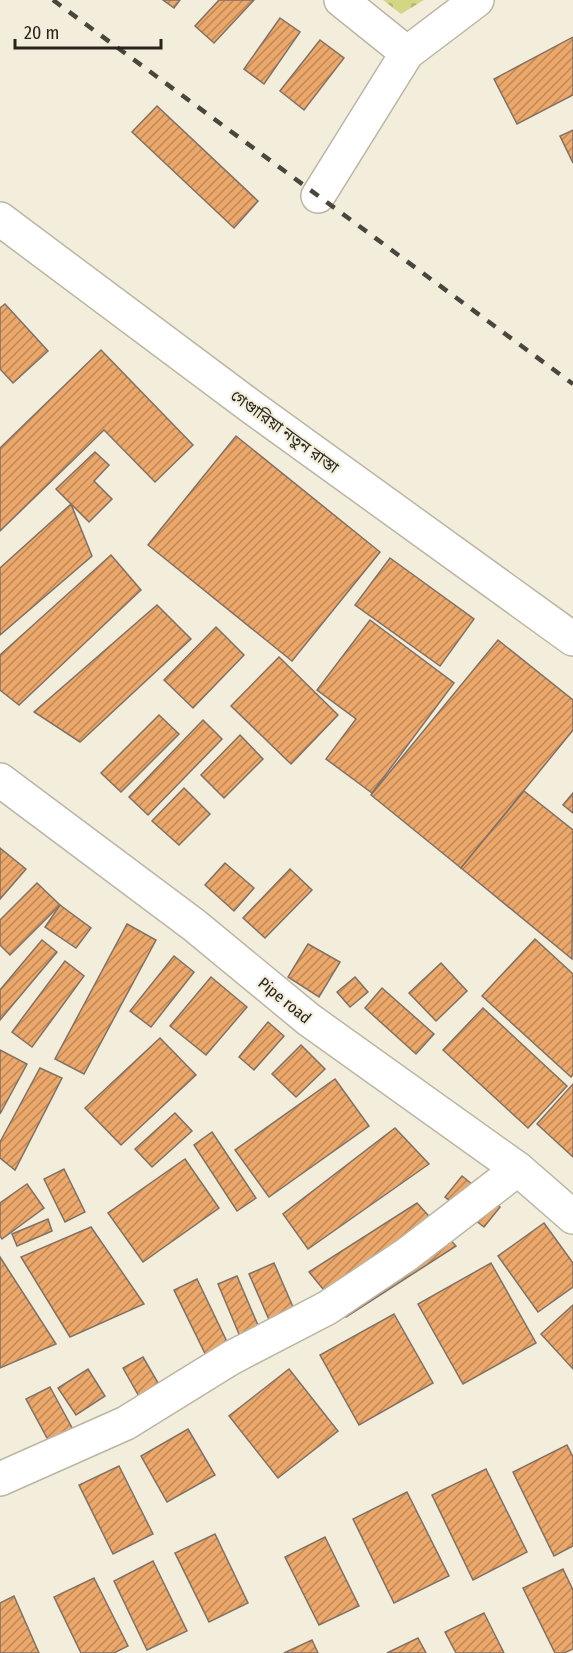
<svg xmlns="http://www.w3.org/2000/svg" width="573" height="1653" font-family="'Fira Sans Condensed','Noto Sans Bengali',sans-serif">
<defs>
<pattern id="cemetery-stones" width="16" height="16" patternUnits="userSpaceOnUse" patternTransform="scale(1.5)"><rect width="16" height="16" fill="#d1d785"/><path d="M2 7V4a2 2 0 0 1 4 0v3zM10 15v-3a2 2 0 0 1 4 0v3z" fill="#b3b872"/></pattern>
<pattern id="building-hatch" width="6" height="6" patternUnits="userSpaceOnUse" patternTransform="scale(1.5)"><rect width="6" height="6" fill="#eca76a"/><path d="M-1 1l2-2M0 6l6-6M5 7l2-2" fill="none" stroke="#bf8857"/></pattern>
</defs>
<rect width="100%" height="100%" fill="#f3eedb"/>
<polygon fill="url(#cemetery-stones)" points="383,0 424,0 401,14"/>
<g fill="url(#building-hatch)" stroke="#807165" stroke-width="1.5">
<polygon points="163,0 180,0 174,8"/>
<polygon points="219,0 254,0 214,43 195,26"/>
<polygon points="280,18 300,32 264,84 244,69"/>
<polygon points="573,37 573,95 517,124 494,79"/>
<polygon points="320,40 344,58 304,110 280,91"/>
<polygon points="157,106 258,201 234,228 132,132"/>
<polygon points="573,130 573,163 560,136"/>
<polygon points="5,304 48,351 13,383 0,369 0,308"/>
<polygon points="101,350 193,445 155,482 104,430 0,531 0,448"/>
<polygon points="236,436 380,552 292,661 148,545"/>
<polygon points="95,452 109,465 94,481 112,499 89,522 56,489"/>
<polygon points="71,504 92,556 0,635 0,568"/>
<polygon points="111,555 141,590 19,705 0,690 0,655"/>
<polygon points="390,558 474,619 440,666 355,605"/>
<polygon points="157,605 191,639 80,742 34,712"/>
<polygon points="370,620 454,683 372,793 326,759 356,719 317,690"/>
<polygon points="216,627 244,655 193,708 164,680"/>
<polygon points="498,640 573,700 573,730 461,868 371,795"/>
<polygon points="279,657 338,715 291,764 231,706"/>
<polygon points="159,715 179,734 121,792 101,773"/>
<polygon points="203,720 222,739 148,815 129,797"/>
<polygon points="240,735 263,759 224,798 201,775"/>
<polygon points="184,788 210,814 179,845 152,821"/>
<polygon points="524,791 573,830 572,959 461,868"/>
<polygon points="573,793 573,813 563,805"/>
<polygon points="0,848 26,869 0,899"/>
<polygon points="225,863 254,888 234,911 205,885"/>
<polygon points="290,869 312,890 265,938 243,918"/>
<polygon points="37,883 60,905 10,955 0,945 0,920"/>
<polygon points="60,905 91,928 76,948 45,927"/>
<polygon points="127,924 156,940 84,1074 55,1059"/>
<polygon points="535,939 573,974 573,1075 571,1077 482,996"/>
<polygon points="42,940 57,952 0,1020 0,990"/>
<polygon points="308,944 340,962 319,997 288,977"/>
<polygon points="174,956 194,972 151,1027 130,1011"/>
<polygon points="65,961 84,976 32,1047 12,1032"/>
<polygon points="441,963 467,991 436,1021 409,993"/>
<polygon points="211,977 247,1007 206,1055 170,1026"/>
<polygon points="355,977 368,992 350,1007 337,992"/>
<polygon points="382,988 434,1034 416,1054 365,1008"/>
<polygon points="483,1008 567,1086 528,1128 443,1050"/>
<polygon points="268,1022 284,1036 254,1070 239,1057"/>
<polygon points="160,1038 196,1075 121,1145 85,1108"/>
<polygon points="301,1045 325,1069 296,1097 272,1074"/>
<polygon points="0,1050 27,1064 0,1114"/>
<polygon points="40,1068 62,1078 15,1170 0,1158 0,1142"/>
<polygon points="335,1079 369,1126 269,1197 235,1150"/>
<polygon points="573,1084 573,1157 537,1124"/>
<polygon points="175,1113 192,1131 152,1167 135,1149"/>
<polygon points="395,1128 429,1164 308,1249 283,1214"/>
<polygon points="212,1132 256,1198 237,1211 194,1145"/>
<polygon points="185,1159 219,1208 143,1262 108,1213"/>
<polygon points="64,1169 85,1212 65,1222 44,1179"/>
<polygon points="462,1176 500,1207 484,1227 445,1197"/>
<polygon points="27,1184 44,1208 2,1239 0,1236 0,1203"/>
<polygon points="417,1203 456,1246 346,1317 309,1272"/>
<polygon points="48,1219 52,1231 17,1246 12,1234"/>
<polygon points="544,1223 573,1263 573,1287 538,1312 498,1256"/>
<polygon points="91,1227 144,1304 70,1337 21,1257"/>
<polygon points="0,1257 56,1344 0,1368"/>
<polygon points="274,1263 303,1330 278,1340 249,1274"/>
<polygon points="491,1263 536,1343 463,1384 418,1304"/>
<polygon points="237,1276 263,1337 244,1346 218,1284"/>
<polygon points="197,1279 239,1367 217,1378 174,1290"/>
<polygon points="573,1305 573,1369 541,1334"/>
<polygon points="394,1314 433,1383 359,1425 320,1355"/>
<polygon points="143,1357 165,1395 145,1407 123,1368"/>
<polygon points="88,1369 105,1396 76,1415 58,1388"/>
<polygon points="289,1369 338,1431 278,1478 229,1416"/>
<polygon points="50,1387 84,1450 60,1462 26,1399"/>
<polygon points="188,1429 215,1475 167,1502 141,1456"/>
<polygon points="567,1445 573,1457 573,1546 554,1556 513,1472"/>
<polygon points="119,1466 153,1534 113,1554 79,1485"/>
<polygon points="486,1469 527,1552 473,1580 432,1495"/>
<polygon points="407,1492 449,1576 394,1603 353,1519"/>
<polygon points="215,1534 248,1603 209,1622 175,1553"/>
<polygon points="325,1537 359,1606 319,1625 285,1557"/>
<polygon points="153,1561 187,1631 147,1650 114,1581"/>
<polygon points="563,1569 573,1590 573,1649 564,1653 555,1653 523,1588"/>
<polygon points="94,1578 128,1646 114,1653 81,1653 54,1597"/>
<polygon points="14,1596 39,1653 0,1653 0,1603"/>
<polygon points="484,1613 504,1653 456,1653 445,1632"/>
<polygon points="418,1638 426,1653 387,1653"/>
<polygon points="312,1640 318,1653 284,1653"/>
</g>
<g fill="none" stroke-linecap="round" stroke-linejoin="round">
<g stroke="#bbb6a3" stroke-width="36">
<g id="street">
<polyline points="341,0 407,53"/>
<polyline points="318,196 407,53 477,0"/>
<polyline points="0,780 194,925 308,1019 518,1169 573,1217"/>
<polyline points="0,1479 126,1423 231,1358 327,1308 406,1255 518,1169"/>
</g>
</g>
<g stroke="#bbb6a3" stroke-width="36">
<polyline id="primary" points="0,219 253,408 573,639"/>
</g>
<use href="#street" stroke="#fff" stroke-width="33"/>
<use href="#primary" stroke="#fff" stroke-width="33"/>
<polyline stroke="#49463d" stroke-width="4.5" stroke-dasharray="10 10" stroke-linecap="butt" points="53,0 573,384"/>
</g>
<g text-anchor="middle" stroke-width="4.5" stroke-linejoin="round" paint-order="stroke">
<g font-size="16" fill="#26241d" stroke="#f3eedb">
<text transform="translate(285 431) rotate(36)" y="6">গেণ্ডারিয়া নতুন রাস্তা</text>
<text transform="translate(285 1000) rotate(39)" y="6">Pipe road</text>
</g>
</g>
<path d="M15 39v9h146v-9" fill="none" stroke="#26241d" stroke-width="3"/>
<text x="24" y="39" font-size="18" fill="#26241d" stroke="#f3eedb" stroke-width="4.5" paint-order="stroke">20 m</text>
</svg>
